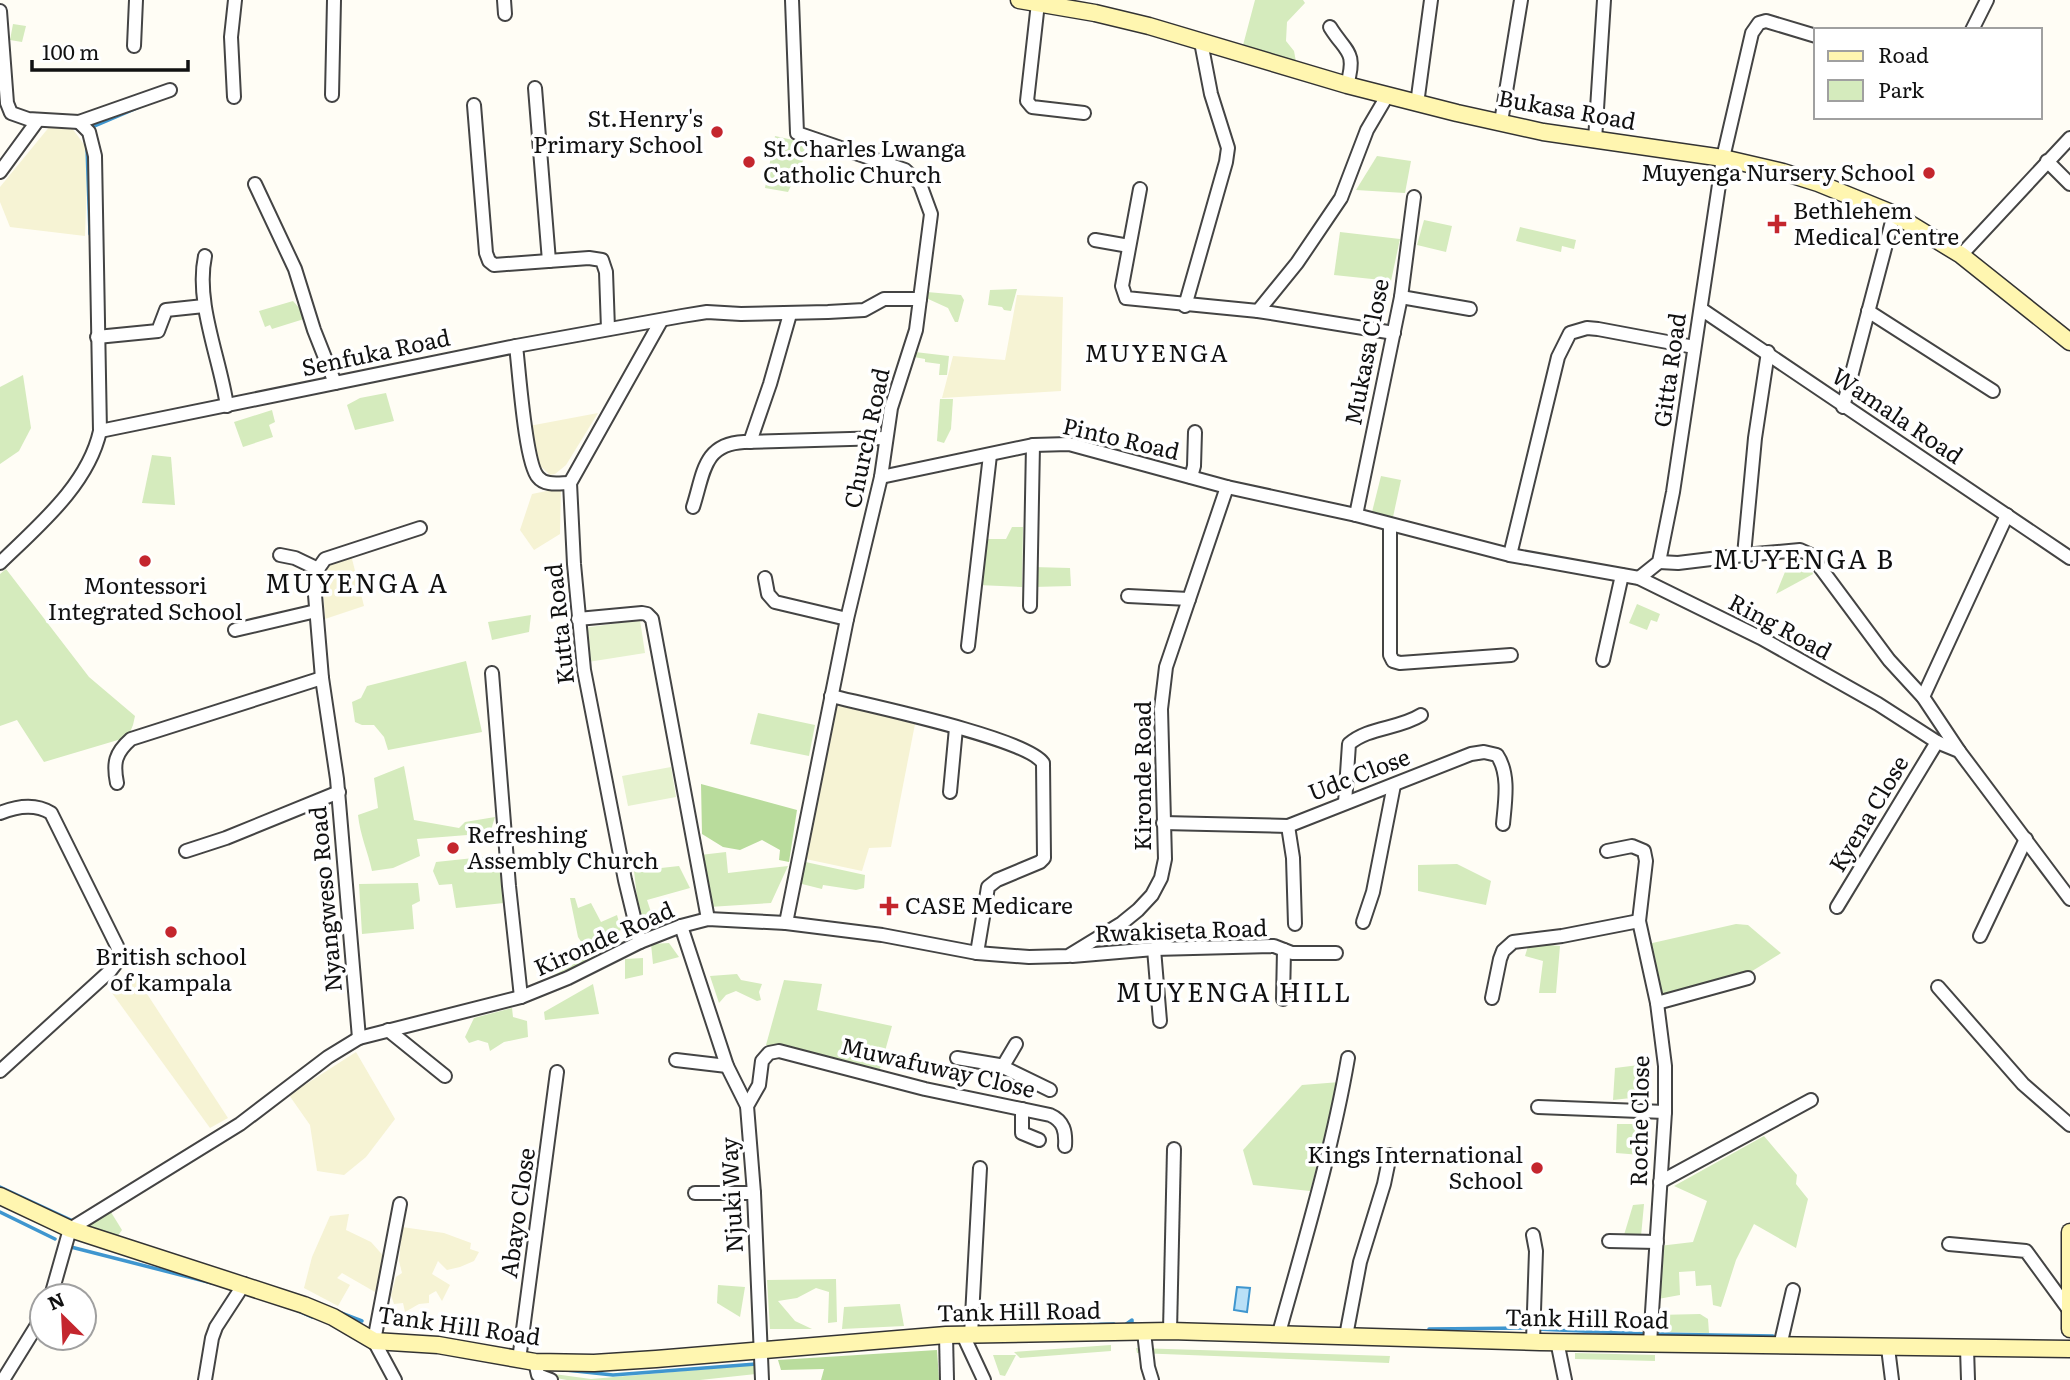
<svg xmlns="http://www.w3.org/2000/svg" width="2070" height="1380" font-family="Literata,serif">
<rect width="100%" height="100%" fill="#fffdf5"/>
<g fill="#f6f3d4">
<polygon points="50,126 72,128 88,150 85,236 10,227 0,202 0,187"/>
<polygon points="1017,295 1063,297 1061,391 942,398 953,356 1005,360"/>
<polygon points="598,413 566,465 555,474 550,475 534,460 529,426"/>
<polygon points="561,488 560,534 534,550 520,530 532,494"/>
<polygon points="351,555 364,606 325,619 322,572 328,564"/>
<polygon points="831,701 915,724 891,847 869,848 862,871 801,858"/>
<polygon points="134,974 228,1118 210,1128 112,993"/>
<polygon points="356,1052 395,1119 366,1157 344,1175 317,1171 310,1125 289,1095"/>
<polygon points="349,1214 346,1230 371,1242 387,1260 375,1292 342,1273 337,1278 350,1285 338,1306 304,1288 312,1257 330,1216"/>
<polygon points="402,1227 444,1233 471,1243 470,1249 479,1252 474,1261 460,1267 447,1270 438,1261 432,1274 450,1285 442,1301 436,1291 429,1295 429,1303 419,1304 405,1312 403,1303 394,1304 391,1295 396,1277 402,1273 399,1261"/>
</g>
<g fill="#d5ebbd">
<polygon points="1255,0 1303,0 1305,3 1287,22 1286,41 1294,51 1297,67 1242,49"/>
<polygon points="13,24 26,26 22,42 10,40"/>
<polygon points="775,136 811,144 788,192 765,188"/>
<polygon points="1377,156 1411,161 1405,193 1356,190"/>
<polygon points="1424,220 1452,226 1446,252 1417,245"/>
<polygon points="1520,227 1576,240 1574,249 1562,246 1561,252 1516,241"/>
<polygon points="1340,232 1400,239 1391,281 1334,275"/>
<polygon points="1017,289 1011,311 1004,310 1002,307 988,305 990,290"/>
<polygon points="927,292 961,295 964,300 958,322 955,322 948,308 926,298"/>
<polygon points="293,301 301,310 304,319 272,329 270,325 265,327 259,311"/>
<polygon points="915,352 949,356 947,375 939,375 940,364 925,362 925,359 914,357"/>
<polygon points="23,375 31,428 19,451 0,464 0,387"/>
<polygon points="386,393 394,421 355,430 347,405 360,398"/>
<polygon points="940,399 953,399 951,429 944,443 937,441"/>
<polygon points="272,410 275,422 269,425 273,437 243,447 234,422"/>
<polygon points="152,455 171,457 175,505 142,503"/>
<polygon points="1381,476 1401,480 1393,517 1372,512"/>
<polygon points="1012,527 1023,527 1022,587 978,585 985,539 1006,539"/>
<polygon points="1801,561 1809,564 1813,574 1776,594 1787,567"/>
<polygon points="1033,567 1070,568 1071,586 1033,587"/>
<polygon points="6,569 89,677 135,716 133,725 128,737 44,762 17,720 0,726 0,574"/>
<polygon points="1637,604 1660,614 1657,622 1651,620 1647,630 1629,623"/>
<polygon points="531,615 529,632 492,640 488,622"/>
<polygon points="466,661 482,732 388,750 384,737 374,725 362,725 355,722 352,702 361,698 367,686"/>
<polygon points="758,713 815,725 809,756 750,744"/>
<path d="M404,766L414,820L459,828L465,822L495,817L491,830L480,834L417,839L420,856L393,868L372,871C368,852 360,835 358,815L378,808L374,778Z"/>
<polygon points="726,852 728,873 788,866 771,903 709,907 700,855"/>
<polygon points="502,855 508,892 504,903 456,908 452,884 439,885 433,871 436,862"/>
<polygon points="801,861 865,875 864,888 856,890 823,885 822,889 798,883"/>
<polygon points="1457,864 1491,881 1486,905 1418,891 1418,865"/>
<polygon points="679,866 690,888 647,900 653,918 640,924 634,871"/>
<polygon points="418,883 420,901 412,905 414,929 362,934 359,884"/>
<polygon points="570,898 575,898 578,908 591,903 601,922 617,915 621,930 584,946 578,937"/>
<polygon points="1736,924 1748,925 1781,953 1749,973 1660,998 1648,944"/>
<polygon points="622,938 622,943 542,985 541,982"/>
<polygon points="669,943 679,957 653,964 651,944"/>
<polygon points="1529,943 1560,946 1556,993 1539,993 1543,961 1525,956"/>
<polygon points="643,958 643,975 625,979 625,959"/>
<polygon points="737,974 741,980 762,984 759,992 761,1000 757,1001 736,991 726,995 719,1003 710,976"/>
<polygon points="784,980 822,984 817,1010 892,1026 880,1069 766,1045"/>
<polygon points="593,984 599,1014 545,1020 544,1012"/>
<polygon points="512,1008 513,1017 527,1021 528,1037 504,1042 490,1051 488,1043 478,1040 469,1043 465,1037 474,1018"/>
<polygon points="1647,1064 1646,1087 1640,1097 1613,1100 1615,1068"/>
<polygon points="1340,1082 1310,1191 1253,1185 1243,1150 1302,1085"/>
<polygon points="1617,1124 1643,1124 1641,1155 1616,1153"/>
<polygon points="1764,1136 1797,1175 1796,1184 1808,1199 1796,1248 1754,1224 1736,1260 1721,1307 1713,1305 1711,1285 1696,1286 1695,1271 1679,1272 1680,1295 1658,1299 1659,1246 1693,1242 1707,1201 1674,1186"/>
<polygon points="1644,1204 1641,1236 1624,1235 1633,1205"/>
<polygon points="109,1209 122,1230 117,1237 83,1223"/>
<polygon points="836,1279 837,1322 828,1323 829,1292 816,1288 797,1298 778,1301 795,1321 812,1329 770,1329 767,1280"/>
<polygon points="718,1285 745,1287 740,1317 717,1303"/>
<polygon points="900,1304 904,1326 842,1329 844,1307"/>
<polygon points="1700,1314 1708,1319 1709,1333 1656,1332 1657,1315"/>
<polygon points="1111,1345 1111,1351 1020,1358 1014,1352"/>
<polygon points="1136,1348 1390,1356 1389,1363 1137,1353"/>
<polygon points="1575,1353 1655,1355 1655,1361 1575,1359"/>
<polygon points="993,1355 1016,1355 1005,1376 1000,1375"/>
<polygon points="755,1365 756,1374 700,1380 567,1380 556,1378 554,1374 591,1379"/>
</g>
<g fill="#b9dc9c">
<polygon points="701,784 797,810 789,862 779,860 780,850 762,840 740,850 723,847 702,834"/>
<polygon points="937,1350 939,1380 821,1380 824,1369 781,1370 778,1360"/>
</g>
<g fill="#e6f2cf">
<polygon points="640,620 645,653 588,662 583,628"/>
<polygon points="671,767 676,797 628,806 622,776"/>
</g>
<polygon fill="#b9e0f7" stroke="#3f96cf" stroke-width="2" points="1237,1287 1250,1288 1247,1312 1234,1310"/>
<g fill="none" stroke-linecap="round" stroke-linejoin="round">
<g stroke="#3f96cf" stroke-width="3.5">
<polyline points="90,128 144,105"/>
<polyline points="87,147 90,234"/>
<polyline points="0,1187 75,1222"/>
<polyline points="0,1212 55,1239"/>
<polyline points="67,1246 212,1283"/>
<polyline points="296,1310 312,1317"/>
<polyline points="341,1313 362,1321"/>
<polyline points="1125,1325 1132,1320 1132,1324 1136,1324"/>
<polyline points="1021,1326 1114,1324"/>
<polyline points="1429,1329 1529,1328"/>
<polyline points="1536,1329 1648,1334"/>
<polyline points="1655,1334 1773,1336"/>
<polyline points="566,1370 613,1375 756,1364"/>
</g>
<g stroke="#444" stroke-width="16">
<g id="street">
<polyline points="504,0 505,14"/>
<polyline points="1038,3 1027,101 1032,107 1084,113"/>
<polyline points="0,11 7,103 11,113 28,119 79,122 170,90"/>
<path d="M1330,27C1346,53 1357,50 1347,85"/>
<polyline points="1972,30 1987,0"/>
<polyline points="134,46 136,0"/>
<polyline points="535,88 549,261"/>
<polyline points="332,95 334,0"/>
<polyline points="234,97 231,37 235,0"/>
<polyline points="1417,104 1431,0"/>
<polyline points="474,105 486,253 489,261 494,265 589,258 602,260 606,272 608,329"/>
<polyline points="1501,122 1521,0"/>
<polyline points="1595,140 1604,0"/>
<polyline points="2047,161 2070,184"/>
<polyline points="0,172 38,120"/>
<polyline points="255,184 295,269 314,330 335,383"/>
<polyline points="1140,189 1122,286 1126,298 1258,311 1394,333"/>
<polyline points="1095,240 1129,246"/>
<polyline points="1961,255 2070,138"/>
<path d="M205,256C195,303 220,358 227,406"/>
<polyline points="1401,297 1470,309"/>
<polyline points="1185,306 1226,162 1228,148 1211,94 1201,42"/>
<polyline points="1701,309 2070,558"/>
<polyline points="1258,311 1297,263 1341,198 1367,130 1387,96"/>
<polyline points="1868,311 1993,391"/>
<polyline points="97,337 158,331 166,310 204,306"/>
<path d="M516,346C519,369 525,463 538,477C545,486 559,483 570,483"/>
<polyline points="1843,407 1894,214"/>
<polyline points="100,431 516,346 682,316 707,312 741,314 828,312 864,310 884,299 920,299"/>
<polyline points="750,442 770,384 790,314"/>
<polyline points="881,477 1033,445 1069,444 1227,487 1356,515 1510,555 1639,578 1761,638 1878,704 1937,742 1959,751 2070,899"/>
<polyline points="1191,477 1194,466 1195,432"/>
<path d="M693,507C704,473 703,444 744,442L885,438"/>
<polyline points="1356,515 1401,297 1414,197"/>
<polyline points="1390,525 1390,655 1393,661 1400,663 1511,655"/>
<polyline points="280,555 295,558 318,569"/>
<polyline points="1510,555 1558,357 1570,333 1587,328 1598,329 1694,347"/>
<polyline points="1744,555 1800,550 1811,555 1889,660 1923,697 1959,751"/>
<polyline points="1659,562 1678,563 1744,555 1755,438 1768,352"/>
<path d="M0,563C38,526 88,485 100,431L95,156L89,132L79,122"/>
<polyline points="765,578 768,594 775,602 847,619"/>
<polyline points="1639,578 1659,562 1673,492 1723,158 1752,33 1759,23 1766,21 1816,36"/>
<polyline points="1128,596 1189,599"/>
<polyline points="1030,606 1033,445"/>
<polyline points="578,619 642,613 647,614 652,619 708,919"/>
<polyline points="235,630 316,611"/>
<polyline points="968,646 990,455"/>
<polyline points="1603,660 1622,575"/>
<polyline points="492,673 509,886 521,997"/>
<path d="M831,696C867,705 1026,738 1043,763L1044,858L1040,862L997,880L988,887L977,953"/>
<polyline points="1923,697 2007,515"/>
<path d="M117,783C113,763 115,753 131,739L322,678"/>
<polyline points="950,792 956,728"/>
<path d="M1345,803L1349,744C1368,727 1399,729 1421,715"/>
<path d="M0,813C17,806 35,803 51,813L117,946L120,958L110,971L0,1071"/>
<path d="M1163,823L1288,826L1471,754L1484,752L1497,755C1510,774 1505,802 1503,824"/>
<polyline points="1288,826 1293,858 1295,924"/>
<polyline points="186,851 226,838 339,792"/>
<polyline points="1607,851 1632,846 1644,851 1646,861 1639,921 1657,1003 1665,1066 1665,1112 1650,1343"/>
<polyline points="1837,907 1937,742"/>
<polyline points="1363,922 1373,892 1394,785"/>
<polyline points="786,923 847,619 881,477 891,408 916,330 931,214 920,184 905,170 797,133 792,0"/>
<polyline points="681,926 727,1066 747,1106"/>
<polyline points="1980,936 2026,839"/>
<polyline points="640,942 625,880 584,670 574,564 570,483 661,321"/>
<polyline points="1154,949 1160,1021"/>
<polyline points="1072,956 1154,949 1274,946 1292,953 1336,953"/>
<polyline points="1938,987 2023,1084 2070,1125"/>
<polyline points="1492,998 1500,959 1503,951 1513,942 1562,936 1639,921"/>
<polyline points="1283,999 1284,950"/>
<polyline points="1657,1003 1748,978"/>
<polyline points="388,1030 445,1076"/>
<polyline points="359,1038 337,779 322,678 314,583 318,569 325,559 420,528"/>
<polyline points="957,1058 999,1065 1050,1090"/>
<polyline points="676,1060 727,1066"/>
<polyline points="1003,1066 1016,1044"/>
<polyline points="1538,1107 1665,1112"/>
<polyline points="1022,1109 1022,1133 1039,1140"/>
<polyline points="1660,1182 1811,1100"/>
<polyline points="695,1193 754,1193"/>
<polyline points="1609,1241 1657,1242"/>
<polyline points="1949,1244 2026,1251 2069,1310"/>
<polyline points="51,1296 70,1229 240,1124 328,1057 359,1038 521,997 568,978 640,942 681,926 708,919 786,923 882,935 977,953 1029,957 1068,956 1122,923 1138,910 1152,895 1161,878 1165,859 1161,709 1166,667 1227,487"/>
<polyline points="1170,1331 1174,1149"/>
<polyline points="1144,1332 1148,1367 1152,1380"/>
<path d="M1279,1333C1304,1243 1332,1151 1348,1058"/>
<polyline points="946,1335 947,1380"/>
<polyline points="963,1335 984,1380"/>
<polyline points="971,1335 980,1168"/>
<polyline points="1346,1336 1360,1262 1384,1184 1390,1155"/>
<polyline points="1533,1341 1536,1251 1533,1235"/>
<polyline points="1557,1341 1565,1380"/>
<polyline points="1780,1346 1793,1290"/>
<polyline points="1888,1348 1892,1380"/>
<polyline points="1967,1348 1968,1380"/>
<polyline points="519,1360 557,1072"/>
<polyline points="535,1362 538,1375 551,1380"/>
<polyline points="3,1380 42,1317"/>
<polyline points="205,1380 212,1338 216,1327 244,1284"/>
<polyline points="395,1380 374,1341 400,1204"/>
<path d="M762,1380L754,1193L747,1106L759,1085L762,1061L769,1053L779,1051L925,1089L1050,1115C1064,1121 1066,1132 1065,1146"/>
</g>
</g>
<g stroke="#333" stroke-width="19">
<g id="secondary">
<polyline points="1019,0 1095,13 1149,26 1347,85 1457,113 1543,132 1723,158 1783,172 1818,183 1894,214 1961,255 2070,342"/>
<polyline points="0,1196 70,1229 304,1305 333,1317 374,1341 438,1345 535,1362 594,1363 656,1359 946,1335 1170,1331 1540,1342 2070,1349"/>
<polyline points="2070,1232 2070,1329"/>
</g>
</g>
<use href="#street" stroke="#fff" stroke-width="12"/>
<use href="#secondary" stroke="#fff6b0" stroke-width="16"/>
</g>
<g fill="#c4262e" stroke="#fff" stroke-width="2.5">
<circle cx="717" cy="132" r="7"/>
<circle cx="749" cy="162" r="7"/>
<circle cx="1929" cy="173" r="7"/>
<path d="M1773.5 213.5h7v7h7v7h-7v7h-7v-7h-7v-7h7z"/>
<circle cx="145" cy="561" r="7"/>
<circle cx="453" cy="848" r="7"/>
<path d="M885.5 895.5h7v7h7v7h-7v7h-7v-7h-7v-7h7z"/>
<circle cx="171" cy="932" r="7"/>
<circle cx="1537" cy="1168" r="7"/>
</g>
<g text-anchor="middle" stroke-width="7" stroke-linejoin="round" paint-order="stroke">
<g font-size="23" fill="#111" stroke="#fff">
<text transform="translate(1567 110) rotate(10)" y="8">Bukasa Road</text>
<text transform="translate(1367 352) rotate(-79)" y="8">Mukasa Close</text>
<text transform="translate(376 353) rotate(-12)" y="8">Senfuka Road</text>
<text transform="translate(1670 370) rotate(-82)" y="8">Gitta Road</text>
<text transform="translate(1897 416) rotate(34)" y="8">Wamala Road</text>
<text transform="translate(867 438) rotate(-78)" y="8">Church Road</text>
<text transform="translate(1121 439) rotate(13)" y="8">Pinto Road</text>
<text transform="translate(560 624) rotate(-96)" y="8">Kutta Road</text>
<text transform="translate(1780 627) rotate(28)" y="8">Ring Road</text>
<text transform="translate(1359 775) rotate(-21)" y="8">Udc Close</text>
<text transform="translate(1143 776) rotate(-90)" y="8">Kironde Road</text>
<text transform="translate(1869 814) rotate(-59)" y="8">Kyena Close</text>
<text transform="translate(326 899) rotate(-95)" y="8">Nyangweso Road</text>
<text transform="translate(1181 931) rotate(-2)" y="8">Rwakiseta Road</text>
<text transform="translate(604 939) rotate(-24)" y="8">Kironde Road</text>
<text transform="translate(938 1068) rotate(13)" y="8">Muwafuway Close</text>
<text transform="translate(1640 1121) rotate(-89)" y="8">Roche Close</text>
<text transform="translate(732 1195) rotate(-93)" y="8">Njuki Way</text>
<text transform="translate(518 1213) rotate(-82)" y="8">Abayo Close</text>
<text transform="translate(1019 1312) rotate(-1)" y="8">Tank Hill Road</text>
<text transform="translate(1587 1319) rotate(1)" y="8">Tank Hill Road</text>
<text transform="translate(459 1326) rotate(8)" y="8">Tank Hill Road</text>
</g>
<g font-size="23" fill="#111" stroke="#fff" text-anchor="start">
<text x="703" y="127" text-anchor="end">St.Henry's<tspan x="703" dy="26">Primary School</tspan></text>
<text x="763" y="157">St.Charles Lwanga<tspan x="763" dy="26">Catholic Church</tspan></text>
<text x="1915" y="181" text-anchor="end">Muyenga Nursery School</text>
<text x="1793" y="219">Bethlehem<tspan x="1793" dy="26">Medical Centre</tspan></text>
<text x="145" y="594" text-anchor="middle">Montessori<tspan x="145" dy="26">Integrated School</tspan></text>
<text x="467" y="843">Refreshing<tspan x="467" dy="26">Assembly Church</tspan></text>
<text x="905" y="914">CASE Medicare</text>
<text x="171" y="965" text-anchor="middle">British school<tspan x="171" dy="26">of kampala</tspan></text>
<text x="1523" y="1163" text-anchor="end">Kings International<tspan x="1523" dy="26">School</tspan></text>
</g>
<g font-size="24" letter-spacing="2" fill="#111" stroke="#fff">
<text x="1157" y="362">MUYENGA</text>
</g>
<g font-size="26" letter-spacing="2" fill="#111" stroke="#fff">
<text x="1804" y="569">MUYENGA B</text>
<text x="357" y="593">MUYENGA A</text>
<text x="1234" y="1002">MUYENGA HILL</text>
</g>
</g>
<rect x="1814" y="28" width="228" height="91" fill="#ffffff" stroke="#a0a0a0" stroke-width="2"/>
<rect x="1828" y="51" width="35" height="10" fill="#fff6b0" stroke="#a0a0a0" stroke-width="2"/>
<text x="1878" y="63" font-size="21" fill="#111111">Road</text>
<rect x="1828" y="80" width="35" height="21" fill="#d5ebbd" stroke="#a0a0a0" stroke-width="2"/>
<text x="1878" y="98" font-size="21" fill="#111111">Park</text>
<g transform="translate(63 1317) rotate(336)"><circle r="33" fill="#ffffff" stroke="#a0a0a0" stroke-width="2"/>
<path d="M0-5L12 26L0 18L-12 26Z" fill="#c4262e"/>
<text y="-10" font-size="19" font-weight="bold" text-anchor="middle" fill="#111111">N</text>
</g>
<path d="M32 60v10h156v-10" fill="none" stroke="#111111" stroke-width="3.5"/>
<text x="42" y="60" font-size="21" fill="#111111" stroke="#ffffff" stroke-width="5" paint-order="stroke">100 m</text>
</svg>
